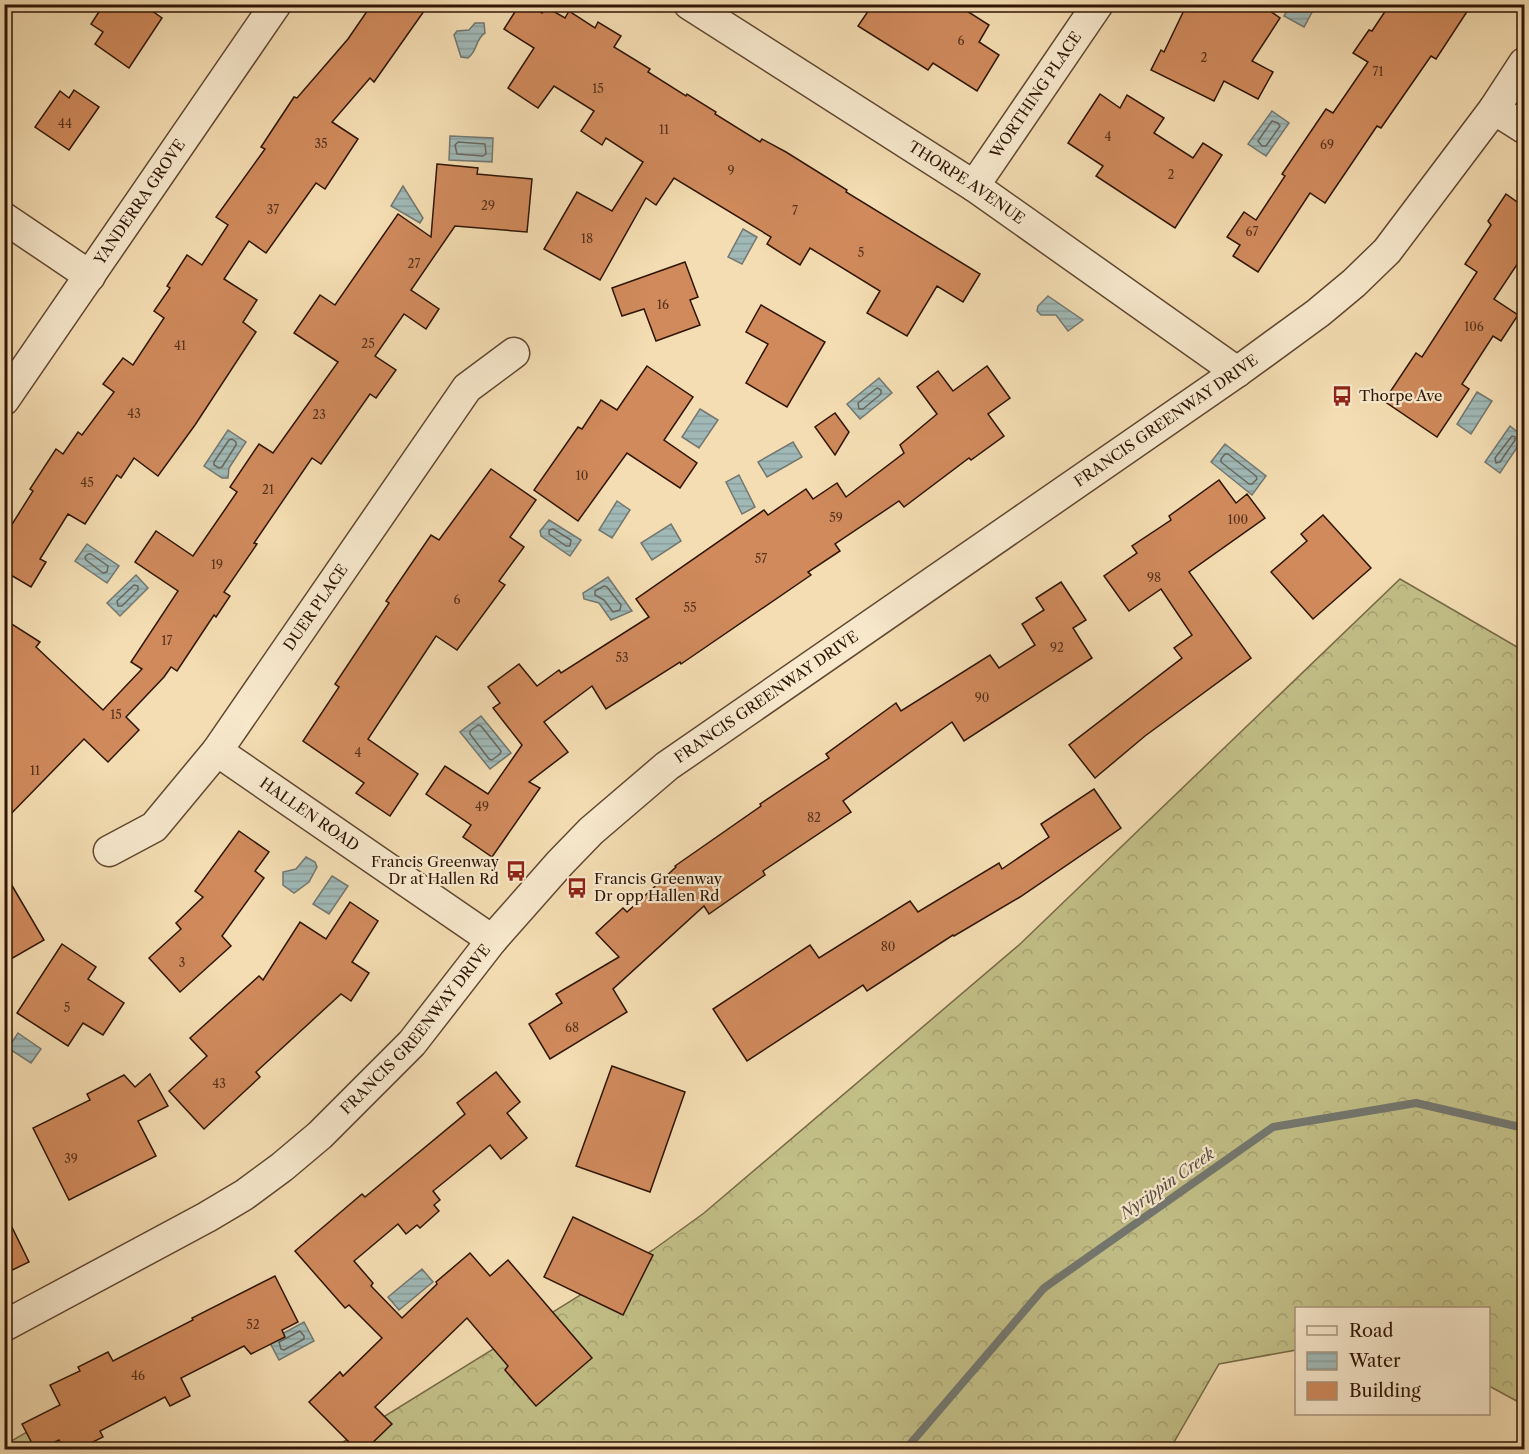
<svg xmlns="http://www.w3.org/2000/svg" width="1529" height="1454" font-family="'Libre Caslon Text',serif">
<defs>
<pattern id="forest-crowns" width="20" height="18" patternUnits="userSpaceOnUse" patternTransform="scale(1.5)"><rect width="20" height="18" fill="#c2bf87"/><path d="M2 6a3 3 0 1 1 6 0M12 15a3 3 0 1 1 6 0" fill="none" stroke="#a7a373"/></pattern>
<pattern id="water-rules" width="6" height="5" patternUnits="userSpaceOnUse" patternTransform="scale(1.5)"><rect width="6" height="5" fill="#a0b9b7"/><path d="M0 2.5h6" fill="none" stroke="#8a9e9c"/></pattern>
</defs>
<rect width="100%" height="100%" fill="#f4ddb2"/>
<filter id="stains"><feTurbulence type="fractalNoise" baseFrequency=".00333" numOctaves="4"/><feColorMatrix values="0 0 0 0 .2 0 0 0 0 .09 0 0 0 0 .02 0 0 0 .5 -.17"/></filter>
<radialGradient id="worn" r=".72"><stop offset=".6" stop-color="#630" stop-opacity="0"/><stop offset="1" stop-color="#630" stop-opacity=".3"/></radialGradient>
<g fill="url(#forest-crowns)" stroke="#786a46" stroke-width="1.5">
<polygon points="1400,579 1524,651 1524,1405 1489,1386 1488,1308 1296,1308 1296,1350 1219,1364 1170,1449 330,1450 653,1250 704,1213 1019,945"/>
<polygon points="27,1432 35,1449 5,1449 4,1445"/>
</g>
<g fill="url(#water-rules)" stroke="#737770" stroke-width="1.5">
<polygon points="1291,4 1316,5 1304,27 1284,16"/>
<path d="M475,23H484L485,33C475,39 478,51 468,58L461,57L454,35L457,31L469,30Z"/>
<polygon points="1272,111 1289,123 1266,156 1248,144"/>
<polygon points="450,136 493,138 492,162 449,160"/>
<polygon points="403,186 423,218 420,223 391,206"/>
<polygon points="743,229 757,237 742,264 728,257"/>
<polygon points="1048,296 1083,320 1068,331 1056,315 1041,315 1037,311 1038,306"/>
<polygon points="879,378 892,393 860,419 847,404"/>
<polygon points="1477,392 1492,401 1471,434 1457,424"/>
<polygon points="700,409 718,420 699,448 682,437"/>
<polygon points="1510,426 1524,437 1500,473 1485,462"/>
<polygon points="228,430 246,442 229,468 228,478 222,478 204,466"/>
<polygon points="793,442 802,457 767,477 758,462"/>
<polygon points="1225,444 1266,476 1252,495 1211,462"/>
<polygon points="739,475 755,507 742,514 726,482"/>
<polygon points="617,501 630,510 612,538 599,530"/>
<polygon points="549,520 581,540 570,556 541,536 540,531"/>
<polygon points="671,524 681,541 652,560 641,543"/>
<polygon points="87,544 119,566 107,583 75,561"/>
<polygon points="136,575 148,588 120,616 107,603"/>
<polygon points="608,577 632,611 611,620 599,603 584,599 583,593"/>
<polygon points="481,716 511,753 490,769 460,732"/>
<polygon points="306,857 315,862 317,867 309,882 294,893 283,885 283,872 296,869"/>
<polygon points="332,876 348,886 329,914 313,904"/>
<polygon points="18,1033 41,1049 31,1063 8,1048"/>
<polygon points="422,1269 433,1282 399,1310 388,1297"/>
<polygon points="304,1322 314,1341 279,1360 269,1341"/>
</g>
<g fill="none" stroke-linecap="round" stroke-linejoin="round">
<g stroke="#68675e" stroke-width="1.5">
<polygon points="1272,121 1278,123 1280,126 1266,146 1262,146 1258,141"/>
<polygon points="458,142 485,144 486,154 483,156 457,154 455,145"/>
<polygon points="877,388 881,390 881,394 863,409 859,409 858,403"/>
<polygon points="1512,436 1515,437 1515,440 1500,462 1496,463 1495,458"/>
<polygon points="232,439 236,442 236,445 222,467 219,468 214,465 214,462 229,440"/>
<polygon points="1225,454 1228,454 1256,476 1257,479 1252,484 1249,484 1221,462 1221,459"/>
<polygon points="553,529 571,540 570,546 566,546 549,534 549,530"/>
<polygon points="88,554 91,554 108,566 107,572 103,573 86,560 85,557"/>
<polygon points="134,585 138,586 138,590 122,606 118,606 117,601"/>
<polygon points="604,586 607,587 621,605 620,610 613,612 604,600 595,595 595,591"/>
<polygon points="478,725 481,726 501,751 500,754 492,760 489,759 470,734 470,731"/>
<polygon points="300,1331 304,1336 304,1339 284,1350 281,1349 279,1342"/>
</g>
<polyline stroke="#737770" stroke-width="8" points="905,1450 1044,1288 1273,1127 1416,1103 1524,1128"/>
</g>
<g fill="#d08a5c" stroke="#2f1506" stroke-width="1.5">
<polygon points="104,4 142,4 162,18 129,68 95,44 103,32 91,24"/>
<polygon points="372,4 429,4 374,82 370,78 332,122 358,139 325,189 316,183 266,253 249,241 224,279 257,300 243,322 256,332 195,425 158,476 134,458 121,478 117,475 85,524 68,514 40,559 46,562 31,587 4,571 4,537 33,491 30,489 56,449 63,454 78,432 82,435 114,392 103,384 123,358 133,365 164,318 154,311 170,288 167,286 187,255 202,265 228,225 216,217 265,149 261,147 294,97 297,98 348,39"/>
<polygon points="520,4 529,4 542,13 546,7 565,18 569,11 595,28 598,22 621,36 614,47 650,69 648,72 686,96 687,94 716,112 715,114 760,142 762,139 786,152 847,190 846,192 980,274 963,302 937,286 907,336 867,313 880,291 810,248 800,265 767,244 771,237 674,178 656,205 646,198 600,280 544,249 577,192 612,211 643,162 606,138 602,145 581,131 594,111 554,86 538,108 508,88 534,48 504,29"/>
<polygon points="873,4 956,4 989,25 979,42 999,55 977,91 933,63 928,70 858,26"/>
<polygon points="1187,4 1260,4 1280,18 1252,61 1273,72 1258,99 1224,81 1214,101 1151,70 1161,50 1164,52"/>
<polygon points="1390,4 1472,4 1436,59 1431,56 1381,128 1377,126 1325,203 1310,193 1258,272 1233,256 1240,245 1227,237 1244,212 1256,220 1285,176 1282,174 1326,109 1333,113 1368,62 1353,53 1369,30 1372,31"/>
<polygon points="74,90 99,107 69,150 35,127 60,91 69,98"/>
<polygon points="1100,94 1120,108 1127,95 1164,118 1154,133 1193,158 1203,143 1222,155 1175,228 1096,176 1103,166 1068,143"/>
<polygon points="437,164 478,168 477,174 532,179 527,232 455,226 411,290 439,309 426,329 404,314 375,356 396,370 376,398 370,394 321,464 312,458 254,543 257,544 224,592 230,596 216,617 214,615 177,671 171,667 164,677 126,717 139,730 108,762 84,739 4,821 4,619 40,642 36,647 103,710 142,669 131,662 178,591 135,562 156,531 193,556 237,492 230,487 259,444 273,453 338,362 294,333 320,295 335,305 398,214 431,237"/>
<polygon points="1506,194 1524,207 1524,254 1494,299 1518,315 1501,341 1493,336 1462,384 1469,389 1437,437 1384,401 1416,353 1422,357 1477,272 1465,264 1491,225 1488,221"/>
<polygon points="685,262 698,297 690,300 700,325 656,341 644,309 622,316 612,288"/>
<polygon points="761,305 825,342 787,407 746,383 768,344 746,332"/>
<polygon points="647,366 693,397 664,440 697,463 680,488 627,453 578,521 534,490 578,427 582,429 601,400 617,410"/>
<polygon points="987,366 1010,398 988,414 1004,436 971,460 969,458 904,507 899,501 835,544 840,551 808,572 811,575 681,664 680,662 606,709 592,686 544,722 568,752 529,782 540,788 492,857 463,837 471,825 426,794 445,766 488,794 522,745 493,708 500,703 488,687 519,664 537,686 559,670 561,673 649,617 636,599 764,510 768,515 806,489 813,499 837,483 846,497 904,453 900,445 937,414 917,387 938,371 953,391"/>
<polygon points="835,413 849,432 835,455 815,427"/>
<polygon points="491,469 536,500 510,537 524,547 499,581 505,585 457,650 436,636 368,739 418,774 390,816 356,793 364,783 303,741 339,687 335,684 389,603 386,601 431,535 439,540"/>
<polygon points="1219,480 1236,503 1247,494 1265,518 1189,572 1251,658 1145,736 1095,778 1069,745 1182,658 1174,648 1192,635 1161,589 1129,611 1104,576 1137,553 1132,546 1171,520 1169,516"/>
<polygon points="1323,515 1371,568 1313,619 1271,572 1307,541 1301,534"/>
<polygon points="1061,582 1086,620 1073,628 1092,658 964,741 952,722 843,801 851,812 763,871 765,875 709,914 704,906 613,989 627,1012 550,1059 529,1024 562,1003 556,994 619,957 596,933 623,908 627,912 676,867 675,866 761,806 760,804 829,758 826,754 896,703 901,711 990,655 999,668 1035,645 1022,624 1044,610 1036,598"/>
<polygon points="1094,789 1121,828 1020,897 954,936 953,935 867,991 863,985 747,1061 713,1009 810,945 819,958 910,901 918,912 999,863 1002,869 1049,837 1041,824"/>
<polygon points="239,831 269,852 255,871 264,878 222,936 231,946 180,992 149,958 181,929 176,923 203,897 195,891"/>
<polygon points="4,872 44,940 4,963"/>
<polygon points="350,902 378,921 352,962 369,973 351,1001 341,994 256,1072 260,1077 204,1129 169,1091 207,1056 190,1038 259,976 263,980 300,922 326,939"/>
<polygon points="62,944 96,967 88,979 124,1003 103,1035 83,1023 68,1046 17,1013"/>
<polygon points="612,1066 685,1092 650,1192 576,1166"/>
<polygon points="496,1072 520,1102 507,1113 527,1138 501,1159 490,1145 433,1191 440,1200 434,1205 439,1211 420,1228 417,1225 406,1234 398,1224 354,1261 373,1283 371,1286 402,1318 437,1284 436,1282 470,1253 490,1276 508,1260 592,1358 536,1406 505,1370 508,1366 467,1318 375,1407 392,1424 366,1449 356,1449 309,1402 340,1372 343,1376 382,1338 349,1305 345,1308 295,1251 362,1194 365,1197 465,1114 457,1103"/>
<polygon points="150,1074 168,1106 138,1121 156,1156 69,1200 33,1128 90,1100 87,1094 124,1075 135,1087"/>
<polygon points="4,1211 29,1262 4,1274"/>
<polygon points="573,1217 653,1255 623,1315 544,1277"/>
<polygon points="275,1276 298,1322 282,1330 285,1337 251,1354 244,1346 181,1378 190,1396 170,1406 165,1397 100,1431 103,1437 79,1449 63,1449 59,1440 39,1449 35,1449 22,1424 60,1405 50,1385 80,1371 78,1367 108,1352 113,1361 193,1320 192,1318"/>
</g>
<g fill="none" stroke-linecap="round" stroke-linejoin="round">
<g stroke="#604731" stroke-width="33">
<g id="street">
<path id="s1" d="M689,4L974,186L1237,372"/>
<polyline points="1494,109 1524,128"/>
<path id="s2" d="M974,186L1098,4"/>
<polyline points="4,218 90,276"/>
<path id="s3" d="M4,400L276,4"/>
<path id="s4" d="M217,751L492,940"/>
<path id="s5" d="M109,851L154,827L217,751L467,388L514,353"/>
<path id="s6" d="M4,1326L207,1217L244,1195L282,1167L320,1135L412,1043L492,940L560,863L591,831L667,766L1237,372L1318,313L1354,283L1387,251L1494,109L1524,63"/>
</g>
</g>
<use href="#street" stroke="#f8e9cd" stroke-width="30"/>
</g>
<defs>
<g id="bus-bare" transform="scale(1.62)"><path d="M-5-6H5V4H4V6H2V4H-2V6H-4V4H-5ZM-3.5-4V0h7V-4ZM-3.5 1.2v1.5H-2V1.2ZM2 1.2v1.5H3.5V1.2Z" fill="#8f2418" stroke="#f8e9cd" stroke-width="2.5" paint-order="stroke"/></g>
</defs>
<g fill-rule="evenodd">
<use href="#bus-bare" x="1342" y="396"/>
<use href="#bus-bare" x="516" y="871"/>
<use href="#bus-bare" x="577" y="888"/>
</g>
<g text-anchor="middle" stroke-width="4.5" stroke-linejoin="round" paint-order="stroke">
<g font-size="12" fill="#57321c">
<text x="961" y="45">6</text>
<text x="1204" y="62">2</text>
<text x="1378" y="76">71</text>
<text x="598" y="93">15</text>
<text x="65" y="128">44</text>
<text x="664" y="134">11</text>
<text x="1108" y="141">4</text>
<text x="321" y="148">35</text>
<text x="1327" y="149">69</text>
<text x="731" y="175">9</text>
<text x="1171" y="179">2</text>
<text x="488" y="210">29</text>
<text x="273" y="214">37</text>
<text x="795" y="215">7</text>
<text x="1252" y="236">67</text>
<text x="587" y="243">18</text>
<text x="861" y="257">5</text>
<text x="414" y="268">27</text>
<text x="663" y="309">16</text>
<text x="1474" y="331">106</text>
<text x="368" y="348">25</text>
<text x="180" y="350">41</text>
<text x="134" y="418">43</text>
<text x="319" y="419">23</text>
<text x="582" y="480">10</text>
<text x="87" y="487">45</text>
<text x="268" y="494">21</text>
<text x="836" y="522">59</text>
<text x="1238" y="524">100</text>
<text x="761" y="563">57</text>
<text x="217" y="569">19</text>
<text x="1154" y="582">98</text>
<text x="457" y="604">6</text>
<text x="690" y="612">55</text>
<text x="167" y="645">17</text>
<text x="1057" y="652">92</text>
<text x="622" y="662">53</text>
<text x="982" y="702">90</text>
<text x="116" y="719">15</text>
<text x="358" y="757">4</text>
<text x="35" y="775">11</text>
<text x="482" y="811">49</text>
<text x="814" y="822">82</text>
<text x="888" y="951">80</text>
<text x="182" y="967">3</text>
<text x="67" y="1012">5</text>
<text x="572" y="1032">68</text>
<text x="219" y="1088">43</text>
<text x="71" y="1163">39</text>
<text x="253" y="1329">52</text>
<text x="138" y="1380">46</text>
</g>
<g font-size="15" fill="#2f1506" stroke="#f8e9cd">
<text dy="5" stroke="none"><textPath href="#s2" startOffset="110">WORTHING PLACE</textPath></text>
<text dy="5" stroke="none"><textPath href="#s1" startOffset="330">THORPE AVENUE</textPath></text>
<text dy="5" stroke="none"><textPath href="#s3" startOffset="240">YANDERRA GROVE</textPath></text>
<text dy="5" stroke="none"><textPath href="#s6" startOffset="1485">FRANCIS GREENWAY DRIVE</textPath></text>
<text dy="5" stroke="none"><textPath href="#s5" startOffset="324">DUER PLACE</textPath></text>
<text dy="5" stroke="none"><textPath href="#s6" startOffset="999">FRANCIS GREENWAY DRIVE</textPath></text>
<text dy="5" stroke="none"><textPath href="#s4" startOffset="112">HALLEN ROAD</textPath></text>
<text dy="5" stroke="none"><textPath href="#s6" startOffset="513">FRANCIS GREENWAY DRIVE</textPath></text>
</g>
<g font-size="15" fill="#2f1506" stroke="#f8e9cd" text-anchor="start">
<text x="1359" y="401">Thorpe Ave</text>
<text x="499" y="867" text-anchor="end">Francis Greenway<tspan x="499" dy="17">Dr at Hallen Rd</tspan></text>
<text x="594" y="884">Francis Greenway<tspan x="594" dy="17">Dr opp Hallen Rd</tspan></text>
</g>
<g font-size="16" font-style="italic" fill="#574e44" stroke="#f8e9cd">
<text transform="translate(1167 1183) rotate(-35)" y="6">Nyrippin Creek</text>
</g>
</g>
<rect width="1529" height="1454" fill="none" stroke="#f4ddb2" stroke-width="24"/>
<rect x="6" y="6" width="1517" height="1442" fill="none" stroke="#2f1506" stroke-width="3"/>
<rect x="12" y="12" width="1505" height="1430" fill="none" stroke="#2f1506" stroke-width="1.5"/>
<rect x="1295" y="1307" width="195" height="108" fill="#f8e9cd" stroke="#a8947d" stroke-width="1.5"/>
<rect x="1307" y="1326" width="30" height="9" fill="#f8e9cd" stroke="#a8947d" stroke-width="1.5"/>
<text x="1349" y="1337" font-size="18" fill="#2f1506">Road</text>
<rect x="1307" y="1352" width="30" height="18" fill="url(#water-rules)" stroke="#a8947d" stroke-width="1.5"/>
<text x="1349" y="1367" font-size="18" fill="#2f1506">Water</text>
<rect x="1307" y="1382" width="30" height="18" fill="#d08a5c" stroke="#a8947d" stroke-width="1.5"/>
<text x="1349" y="1397" font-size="18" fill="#2f1506">Building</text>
<rect width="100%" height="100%" filter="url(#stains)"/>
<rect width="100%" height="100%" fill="url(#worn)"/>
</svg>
